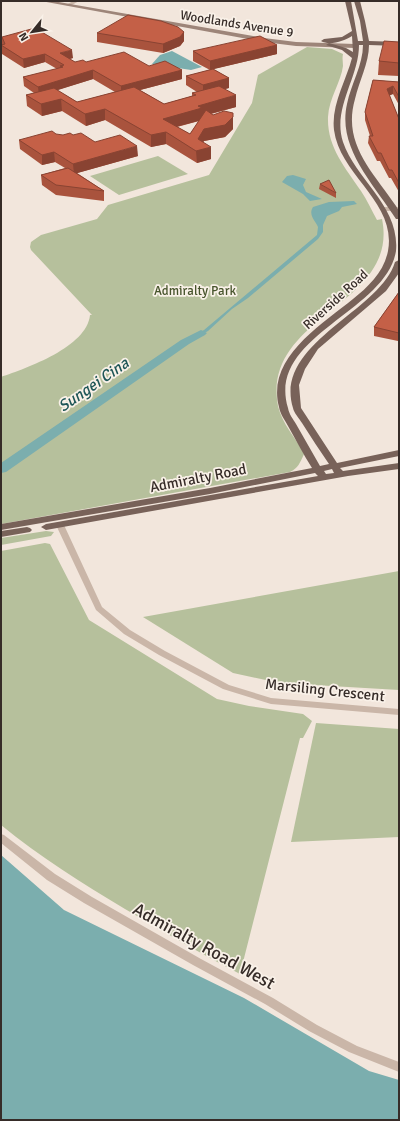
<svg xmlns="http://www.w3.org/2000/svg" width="400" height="1121" font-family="Signika,sans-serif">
<rect width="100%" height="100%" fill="#f2e6dc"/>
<g fill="#b6c09c">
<path d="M307,47L332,49L343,54C342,59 343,62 343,66C341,82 329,98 328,117C327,147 345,167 361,191C367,200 372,211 377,220L382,219C400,306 261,315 278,406C282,424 296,438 304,454C300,463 298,468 290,472L1,524V377C27,368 87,347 90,315H92L31,250L30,247L31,242L41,235L97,219L108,205L209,175L252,103L258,75Z"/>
<polygon points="158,156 188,174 119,195 90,176"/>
<polygon points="46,531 54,532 51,536 1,545 1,538"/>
<path d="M45,543L50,544L89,620L217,699L249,706L303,714L312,721L303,738H300L240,974C201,954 163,931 125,909C82,883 40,857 1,825V551Z"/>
<polygon points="399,571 399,690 280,683 233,673 143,617"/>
<polygon points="316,723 399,729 399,837 291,842"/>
</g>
<g fill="#7baeae">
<polygon points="172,51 202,67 191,70 152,64 160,55"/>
<polygon points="293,175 306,179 303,185 306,192 322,199 310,201 303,194 282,182 287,176"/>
<path d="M354,201L357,204L342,207L339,211L327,216L323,225V232L318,239L248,298L232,309L208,331L187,343L182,341L204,330L317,235L318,227C315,220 308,215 313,207L329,202Z"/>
<polygon points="1,855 64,910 244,998 369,1071 399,1080 399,1120 1,1120"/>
</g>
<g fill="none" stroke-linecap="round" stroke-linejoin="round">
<polygon fill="#7baeae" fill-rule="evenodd" points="201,330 207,333 205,335 189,344 6,472 1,473 1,463 181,340"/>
<g fill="#cab6a8" fill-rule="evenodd">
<polygon points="73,1 79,1 70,6 66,5"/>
<polygon points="57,523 63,523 64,525 102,607 130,630 165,651 229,685 271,698 399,709 399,715 271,704 223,689 159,655 124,634 96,610 56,525"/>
<polygon points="1,834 4,835 55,874 92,897 201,959 273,998 317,1025 357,1046 399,1062 399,1072 349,1052 309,1031 265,1004 193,965 84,903 47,880 1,843"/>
</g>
<rect fill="#cab6a8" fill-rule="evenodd" x="381" y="207" width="18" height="4"/>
<polygon fill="#9d8579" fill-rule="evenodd" points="41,1 53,1 264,38 296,42 355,44 358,46 355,48 296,46 264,42"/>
<g fill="#786259" fill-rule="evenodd">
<path d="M345,1H351L358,41H363L360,21L354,1H360L365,21L369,41L399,42V46L369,45C369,63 359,81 355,99C342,144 373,172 396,206L399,211V219H396C374,184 337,148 347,104C351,84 363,65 363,45H359C359,78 332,108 343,142C356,180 400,206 396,251C386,312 266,336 288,408C289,414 293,419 296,424C304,438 312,452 320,466L329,464C320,451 311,437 302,423C299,418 294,413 293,408C273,343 380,312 395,262L399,260V273L386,291L318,349L305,369L299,385L301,408L337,463L399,450V456L340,468L343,471L399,463V469L348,476L46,530L41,527L46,524L318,476L315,473L210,494L1,530V524L210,488L312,468C303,454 296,440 288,426C285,420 280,414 279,407C266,358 321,325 353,299C368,287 384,272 388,251C397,202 340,176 334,130C331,105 346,81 352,58L342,50L326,45L329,43L346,48L353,52L352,36C345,41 329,46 321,41L324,39L342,37L352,31ZM332,469L334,473L326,474L324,471Z"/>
<polygon points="27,527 30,528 32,530 30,532 1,537 1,531"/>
</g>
</g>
<g fill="#a9533d" fill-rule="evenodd">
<polygon points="97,33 184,41 180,46 163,53 97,42"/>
<path d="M2,37L73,58L69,59L75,62H86L149,66L182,70V79L140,90L164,104L192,96V93L197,92L186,85V76L210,70L193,61V51L277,45V54L213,69L229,78V88L224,89L236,107L211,114L233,129L225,137L204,141L203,142L211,159L197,163L166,144L151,147L105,120L86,126L62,111L42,116L27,106L26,95L34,93L24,86L23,77L57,69L45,62L24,68L2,54L1,45H2ZM93,79L115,92L77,102L57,90ZM199,121L190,134L177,127Z"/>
<polygon points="399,42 399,76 378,75 379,61"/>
<polygon points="373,80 399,82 399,105 393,94 389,95 399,119 399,192 391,178 389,178 380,161 377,161 368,143 369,136 370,136 365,120 365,112"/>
<polygon points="73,135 138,156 77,173 104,191 104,201 56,195 42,185 41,175 65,168 55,162 42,165 20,149 19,140"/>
<polygon points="320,184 336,193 336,198 319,189"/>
<polygon points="399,292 399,340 398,341 374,336 374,327"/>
</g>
<g fill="#894332">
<polygon points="184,32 184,41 180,46 163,53 163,44"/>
<polygon points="277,45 277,54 210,70 210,61"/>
<polygon points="72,50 73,58 60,62 60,53"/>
<polygon points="45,54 45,62 24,68 23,59"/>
<polygon points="93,70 93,79 39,96 38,87"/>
<polygon points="182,70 182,79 121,95 121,86"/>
<polygon points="229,78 229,88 203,95 203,85"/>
<polygon points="393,86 393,94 386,97 387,89"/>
<polygon points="236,95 236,107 202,116 202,120 164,130 163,119 198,106"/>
<polygon points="61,99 62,111 42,116 41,104"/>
<polygon points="105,109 105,120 86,126 85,114"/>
<polygon points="233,117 233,129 225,137 204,141 198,150 211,147 211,159 197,163 196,151 198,139 204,129"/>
<polygon points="166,132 166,144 151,147 151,135"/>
<polygon points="137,146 138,156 74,174 73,164"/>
<polygon points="54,152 55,162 42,165 42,155"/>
</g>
<g fill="#c46047" stroke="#894332">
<polygon points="128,15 161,21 178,27 184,32 180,37 163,44 97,33"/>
<polygon points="35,28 72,50 60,53 75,62 83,60 86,62 124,52 149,66 165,61 182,70 121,86 93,70 38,87 23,77 63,67 60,66 64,65 45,54 23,59 1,45 5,44 2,37"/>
<polygon points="260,36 277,45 210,61 193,51"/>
<polygon points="384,41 399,42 399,63 379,61"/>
<polygon points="213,69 229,78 203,85 186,76"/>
<polygon points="373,80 399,82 399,97 393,86 387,89 399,119 399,183 392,170 389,170 381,153 378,153 369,136 373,136 365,112"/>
<polygon points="219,86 236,95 198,106 202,108 163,119 190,134 206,110 213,115 224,111 233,113 233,117 225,125 204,129 198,139 211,147 196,151 166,132 151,135 105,109 85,114 61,99 41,104 26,95 54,88 77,102 134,87 164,104 196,95 192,93"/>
<polygon points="52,131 56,134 63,135 70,133 73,135 81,133 95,142 120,135 137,146 73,164 54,152 42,155 19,140"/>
<polygon points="68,168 104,191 56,185 41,175"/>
<polygon points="329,180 336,193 320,184"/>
<polygon points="399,292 399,333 374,327"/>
</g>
<g text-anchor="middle" stroke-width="3.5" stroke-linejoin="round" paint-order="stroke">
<g font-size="13" fill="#362c28" stroke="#f9f1e8">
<text transform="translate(237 23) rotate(9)" y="5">Woodlands Avenue 9</text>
<text transform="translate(335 299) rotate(-42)" y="5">Riverside Road</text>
</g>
<g font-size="13" fill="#47542c" stroke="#f9f1e8">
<text x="195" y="295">Admiralty Park</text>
</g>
<g font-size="15" fill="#362c28" stroke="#f9f1e8">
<text transform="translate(198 478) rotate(-11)" y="5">Admiralty Road</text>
<text transform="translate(325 690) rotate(6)" y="5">Marsiling Crescent</text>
</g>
<g font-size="16" font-style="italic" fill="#1e5657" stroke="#f9f1e8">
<text transform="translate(93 384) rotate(-35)" y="6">Sungei Cina</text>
</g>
<g font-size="18" fill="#362c28" stroke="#f9f1e8">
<text transform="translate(204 946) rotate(29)" y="6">Admiralty Road West</text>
</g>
</g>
<rect width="400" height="1121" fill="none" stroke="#362c28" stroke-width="4"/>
<g transform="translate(32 32) rotate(240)" stroke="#f9f1e8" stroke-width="3" paint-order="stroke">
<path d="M0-3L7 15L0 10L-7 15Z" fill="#362c28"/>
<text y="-6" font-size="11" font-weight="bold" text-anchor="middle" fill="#362c28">N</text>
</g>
</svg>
